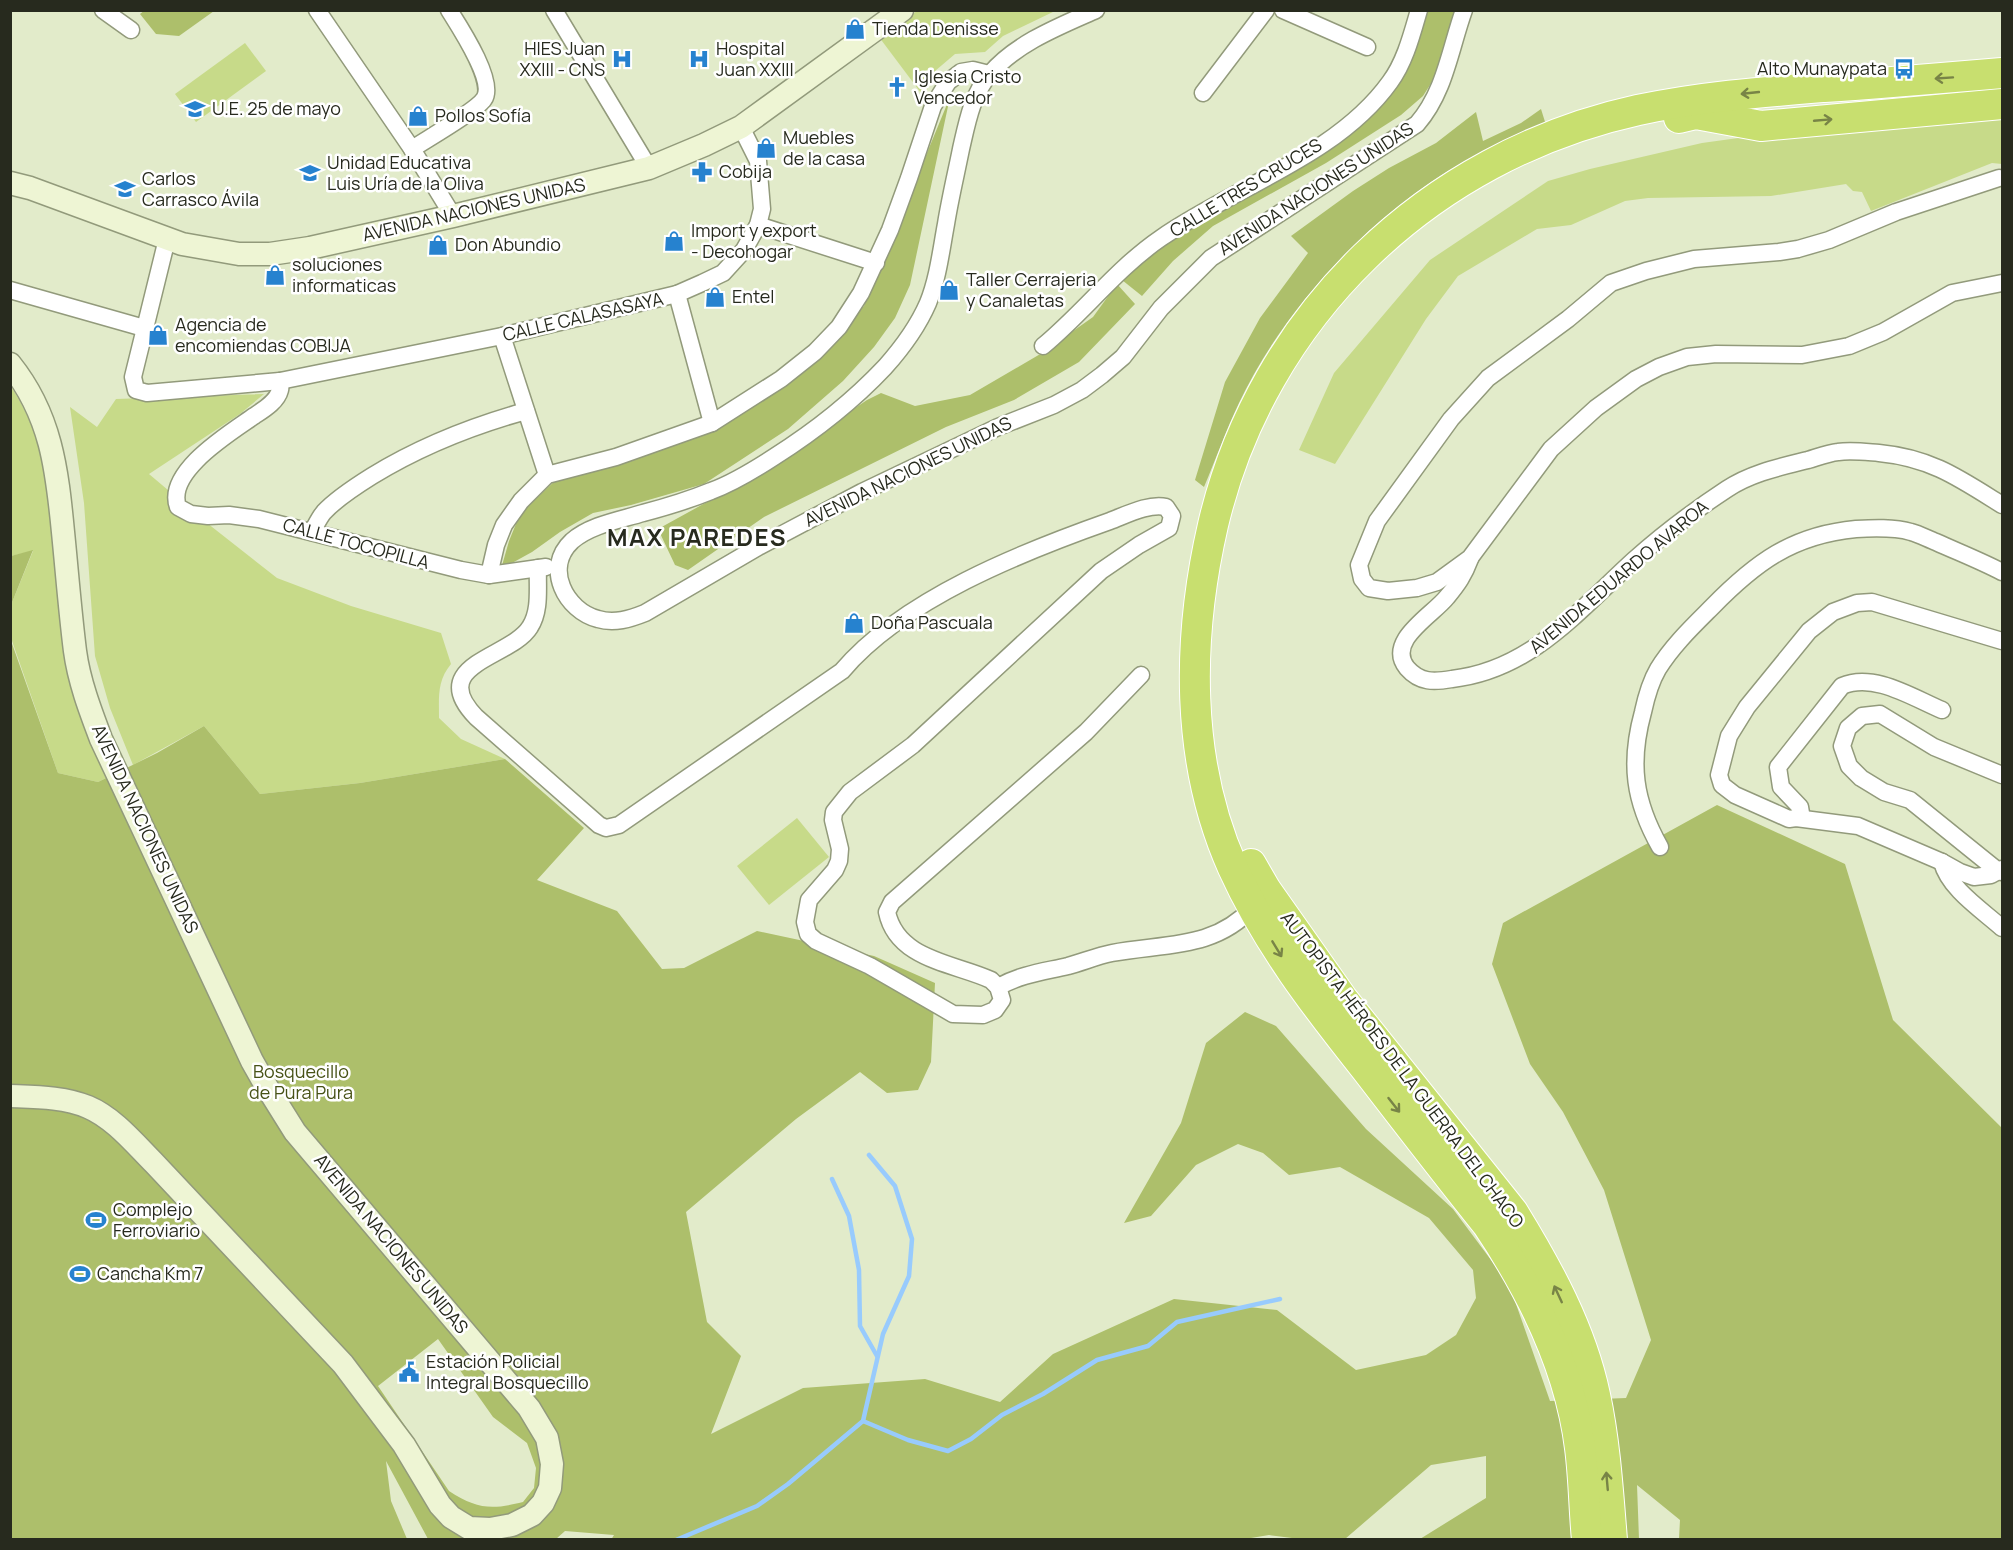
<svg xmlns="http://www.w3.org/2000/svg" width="2013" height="1550" font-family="Manrope,sans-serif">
<rect width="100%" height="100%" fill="#e2ebca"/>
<g fill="#c7da89">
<polygon points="917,11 1055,11 1003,36 985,52 955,54 935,71 924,97 879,37"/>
<polygon points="245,43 266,71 196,122 175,94"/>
<polygon points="2002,117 2002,164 1992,163 1871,211 1862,192 1853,191 1846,184 1771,196 1648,198 1625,201 1571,225 1537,229 1458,276 1426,319 1335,464 1299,450 1334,373 1430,260 1548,181 1590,169 1702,143 1804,129"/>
<path d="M10,385C65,467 52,573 67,666C73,705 90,742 106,778L98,782L58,773L11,638V605L33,551L11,556Z"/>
<path d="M264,394L240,414L149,474L207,523L277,578L351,606L441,633L451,664C437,681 439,697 439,718L461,739L505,759L360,783L260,794L204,726L133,765L110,708L95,656L84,503L70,407L97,427L116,399Z"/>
<polygon points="797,818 829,857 769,905 737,866"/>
</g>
<g fill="#adbf6b" fill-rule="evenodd">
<polygon points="145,10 214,10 214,11 179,36 156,34 140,14"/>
<polygon points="1423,11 1456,11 1437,74 1423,96 1401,115 1326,163 1213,226 1173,261 1142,296 1117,276 1366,109"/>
<polygon points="950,97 910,285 895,318 874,347 843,381 788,429 704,484 631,505 593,513 560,532 532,552 501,569 509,541 520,514 559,477 675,445 721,427 831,343 864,306"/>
<path d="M1541,109L1546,125C1516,138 1482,150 1455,167C1368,218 1282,311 1239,403C1226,430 1216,459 1204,487L1195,480L1225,382L1260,318L1308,253L1291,236L1353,191L1389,168L1436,143L1476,112L1483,141L1521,123Z"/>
<polygon points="1117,284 1135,304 1079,362 1014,400 946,427 764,517 688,570 675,565 658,529 756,475 867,400 881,393 915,406 970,395 1042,353 1093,317"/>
<polygon points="33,550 11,605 11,556"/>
<path d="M10,638L58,773L98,782L157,753L204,726L260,794L360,783L505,759L584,828L537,880L617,911L662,969L684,968L757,931L874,956L935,983L931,1062L918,1090L887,1093L860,1072L796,1119L686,1212L707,1322L741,1356L711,1434L803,1388L925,1379L1000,1402L1053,1354L1174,1299L1277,1310L1356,1370L1426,1355L1456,1335L1476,1298L1473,1270L1429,1218L1340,1167L1289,1175L1263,1153L1238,1144L1196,1165L1151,1216L1124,1223L1181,1123L1206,1043L1245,1012L1276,1026L1366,1129L1453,1209L1509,1284L1550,1401L1626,1398L1651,1340L1604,1190L1563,1112L1530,1064L1492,964L1503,923L1717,805L1845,864L1893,1020L2002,1128V1539H1679L1680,1520L1637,1485L1639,1539H1420L1486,1498V1456L1431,1465L1345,1539H1300L1269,1535L1239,1540H611L614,1535L565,1531L556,1539H428L386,1461L391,1501L407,1539H11ZM438,1339L493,1417L527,1443L536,1468L534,1488L523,1502C491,1510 477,1509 449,1491L378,1386Z"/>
</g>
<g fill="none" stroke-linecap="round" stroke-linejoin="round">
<g stroke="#98cbfd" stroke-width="4.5">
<polyline points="832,1179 849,1216 859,1270 860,1326 877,1356"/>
<polyline points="863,1421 908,1440 948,1451 971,1439 1002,1415 1043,1394 1097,1360 1148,1346 1177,1322 1280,1299"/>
<polyline points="676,1540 757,1506 788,1484 863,1421 883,1334 909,1276 912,1239 895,1186 869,1155"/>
</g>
<g stroke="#929a7b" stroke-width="19">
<g id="street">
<polyline points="103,10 131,30"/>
<polyline points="317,10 412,149 453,216"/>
<polyline points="554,10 649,168"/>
<path d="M1096,10C1060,26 1016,43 990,74C972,94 967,123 961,149C956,174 950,199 946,224C941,251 938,278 928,303C918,326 902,348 885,367C852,402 815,431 774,457C754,470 733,483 711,491C689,500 666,507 643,513C620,520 590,525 572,541C543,568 566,611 598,619C614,624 630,619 645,613L758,547L862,492L998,427L1054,405L1082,390L1102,375L1123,357L1161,308L1211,258L1417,124C1445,92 1450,49 1464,10"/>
<polyline points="1283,10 1367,47"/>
<polyline points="1203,93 1266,10"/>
<path d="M412,149C427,139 476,111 484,99C496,82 459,26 449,10"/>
<polyline points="1999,178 1896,212 1829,240 1798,249 1779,252 1694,259 1646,271 1611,283 1568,319 1488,378 1451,419 1377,521 1359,565 1362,579 1369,588 1388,591 1417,588 1437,582 1470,558 1551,449 1596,408 1636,379 1659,367 1687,357 1716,354 1802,355 1849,346 1883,332 1952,293 2002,283"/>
<polyline points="758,225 876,263"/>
<polyline points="167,239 133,377 136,390 147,393 280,381 502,336 677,294 702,283 723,273 744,250 758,225 762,209 758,161 741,127"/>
<polyline points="10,290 144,328"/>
<polyline points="677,294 712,423"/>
<polyline points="502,336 547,475"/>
<path d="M1043,346C1084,312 1117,268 1161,238C1234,187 1337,156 1390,82C1405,62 1412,34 1419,10"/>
<path d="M280,381C280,384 281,387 280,390C277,402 263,410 254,416C230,433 165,472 178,507L191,514L208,516L229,515L259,519L461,570L489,575L546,567"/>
<path d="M312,532C316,525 319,518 324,512C337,498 356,486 372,476C421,446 472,426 526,411"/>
<path d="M1470,559C1464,575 1458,584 1447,597C1433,615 1385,641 1407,668C1420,683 1434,682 1452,679C1531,670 1578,611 1634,560C1662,535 1695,510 1727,489C1751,473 1780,467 1808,460C1818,457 1828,453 1838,452C1851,450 1866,452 1879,453C1931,458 1959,478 2002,505"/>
<path d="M538,568C537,587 541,610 530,627C511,658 425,664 476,717L599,825L606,828L619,825L842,671C903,599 1022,552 1110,521C1126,515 1149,503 1166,507L1172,516L1169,528L1139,545L1101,571L913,745L850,792L834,812L833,820L840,849L839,861L835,870L809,900L805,922L808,934L816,941L870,966L953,1014L983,1015L995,1010L1002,1000L998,987L991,980C954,963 897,960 887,912L892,902L1086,732L1141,675"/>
<polyline points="489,575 496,545 504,525 521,501 547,475 616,457 712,423 781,379 815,352 839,327 861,293 890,230 909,178 933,106 948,82 961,72 973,70 989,74"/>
<path d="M1942,710C1913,698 1874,672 1842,686L1778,767L1781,787L1800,807L1801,813L1796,818L1789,819L1735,795L1722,785L1719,775L1729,736L1747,707L1809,631L1833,612L1857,603L1872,602L2002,641"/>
<polyline points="2002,775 1934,747 1880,714 1862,716 1848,728 1842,746 1849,766 1861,778 1884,792 1910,800 1998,871 2002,872"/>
<polyline points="1796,818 1858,826 1942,862 1960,872 1974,877 1991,875 2002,869"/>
<path d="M1660,847C1634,801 1629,763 1643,712C1646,698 1651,681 1658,669C1672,646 1693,626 1712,607C1755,563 1792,535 1856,529C1873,528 1894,527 1911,532C1919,534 1928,539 1936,542C1958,552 1981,561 2002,572"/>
<path d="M1942,862C1949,889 1982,910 2002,928"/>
<path d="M998,987C1022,974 1042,972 1068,966C1083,962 1097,956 1112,953C1164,943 1214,950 1253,907"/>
</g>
</g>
<g stroke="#929a7b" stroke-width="25">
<g id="secondary">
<polyline points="10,183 30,188 182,244 239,254 270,254 310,248 453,216 649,168 704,145 741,127 902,10"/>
<path d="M10,364C51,415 57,469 63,532C67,572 70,611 75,651C79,681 90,710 101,739L252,1061L265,1084L295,1132L529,1408L547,1438L552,1464L550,1488L543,1503L532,1515L512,1525L490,1529L469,1528L451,1517L440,1505L404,1445L343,1364L155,1164C135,1144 114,1118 88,1107C65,1097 36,1097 10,1096"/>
</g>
</g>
<g stroke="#fff" stroke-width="32">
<g id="highway">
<polyline points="1679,118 1696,114 1761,126 2002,104"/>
<path d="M1251,864L1266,890L1342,998L1513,1212C1548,1269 1581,1329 1595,1395C1605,1442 1608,1491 1612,1540"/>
<path d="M1587,1540C1584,1509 1584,1478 1580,1448C1570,1366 1532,1291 1487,1224C1446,1173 1406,1121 1366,1069C1315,1005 1267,943 1233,868C1185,761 1187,638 1213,525C1262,316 1428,156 1638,110C1699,97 1762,92 1824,87C1884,83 1943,78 2002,73"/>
</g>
</g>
<use href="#street" stroke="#fff" stroke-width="16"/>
<use href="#secondary" stroke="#eef5d4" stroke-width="22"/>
<use href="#highway" stroke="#c8df6f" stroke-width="30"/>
</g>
<defs><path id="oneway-shaft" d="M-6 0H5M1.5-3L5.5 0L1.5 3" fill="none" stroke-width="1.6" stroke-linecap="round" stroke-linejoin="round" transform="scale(1.5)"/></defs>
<g stroke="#788446">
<use href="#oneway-shaft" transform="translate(1944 78) rotate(176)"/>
<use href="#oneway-shaft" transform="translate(1750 93) rotate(174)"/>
<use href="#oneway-shaft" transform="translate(1823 120) rotate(-5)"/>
<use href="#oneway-shaft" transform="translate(1277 949) rotate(59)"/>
<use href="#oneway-shaft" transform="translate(1394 1105) rotate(52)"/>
<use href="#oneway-shaft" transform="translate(1558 1294) rotate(-115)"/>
<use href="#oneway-shaft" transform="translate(1607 1481) rotate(-95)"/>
</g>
<defs>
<g id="shop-bare" transform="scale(1.62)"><path d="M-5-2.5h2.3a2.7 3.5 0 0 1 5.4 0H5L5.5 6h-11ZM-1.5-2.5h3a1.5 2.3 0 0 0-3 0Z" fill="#2682cf" stroke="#fff" stroke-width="2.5" paint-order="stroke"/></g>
<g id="hospital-bare" transform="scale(1.62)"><path d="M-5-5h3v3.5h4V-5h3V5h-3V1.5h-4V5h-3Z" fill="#2682cf" stroke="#fff" stroke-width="2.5" paint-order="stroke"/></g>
<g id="bus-bare" transform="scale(1.62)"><path d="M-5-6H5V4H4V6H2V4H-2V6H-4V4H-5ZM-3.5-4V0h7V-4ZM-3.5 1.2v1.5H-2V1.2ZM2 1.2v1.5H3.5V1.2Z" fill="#2682cf" stroke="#fff" stroke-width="2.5" paint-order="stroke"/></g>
<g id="church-bare" transform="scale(1.62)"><path d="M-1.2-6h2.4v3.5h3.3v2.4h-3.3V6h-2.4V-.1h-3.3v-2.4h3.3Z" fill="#2682cf" stroke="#fff" stroke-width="2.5" paint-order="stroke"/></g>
<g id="school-bare" transform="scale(1.62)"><path d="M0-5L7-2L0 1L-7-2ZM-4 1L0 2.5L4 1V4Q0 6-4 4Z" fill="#2682cf" stroke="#fff" stroke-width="2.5" paint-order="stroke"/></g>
<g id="pharmacy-bare" transform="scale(1.62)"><path d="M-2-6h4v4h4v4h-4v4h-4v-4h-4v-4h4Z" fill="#2682cf" stroke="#fff" stroke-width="2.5" paint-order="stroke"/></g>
<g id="stadium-bare" transform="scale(1.62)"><path d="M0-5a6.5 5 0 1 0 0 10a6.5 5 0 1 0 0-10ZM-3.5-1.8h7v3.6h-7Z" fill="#2682cf" stroke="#fff" stroke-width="2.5" paint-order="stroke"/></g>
<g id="civic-bare" transform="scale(1.62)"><path d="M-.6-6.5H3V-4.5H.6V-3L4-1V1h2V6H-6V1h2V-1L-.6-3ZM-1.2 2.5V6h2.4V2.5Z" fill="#2682cf" stroke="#fff" stroke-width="2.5" paint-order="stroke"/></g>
</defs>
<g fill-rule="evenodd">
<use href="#shop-bare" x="855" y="29"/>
<use href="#hospital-bare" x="622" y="59"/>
<use href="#hospital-bare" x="699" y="59"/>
<use href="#bus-bare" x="1904" y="69"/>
<use href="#church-bare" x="897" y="87"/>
<use href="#school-bare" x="195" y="109"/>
<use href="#shop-bare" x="418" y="116"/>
<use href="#shop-bare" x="766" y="148"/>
<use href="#pharmacy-bare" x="702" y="172"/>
<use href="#school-bare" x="310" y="173"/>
<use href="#school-bare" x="125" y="189"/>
<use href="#shop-bare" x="674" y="241"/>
<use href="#shop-bare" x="438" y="245"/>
<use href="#shop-bare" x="275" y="275"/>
<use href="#shop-bare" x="949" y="290"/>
<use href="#shop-bare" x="715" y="297"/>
<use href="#shop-bare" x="158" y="335"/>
<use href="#shop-bare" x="854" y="623"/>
<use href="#stadium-bare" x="96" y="1220"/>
<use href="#stadium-bare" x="80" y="1274"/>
<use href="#civic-bare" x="409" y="1372"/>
</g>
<g text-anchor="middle" stroke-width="5" stroke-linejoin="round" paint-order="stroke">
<g font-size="18" fill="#272a1e" stroke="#fff" text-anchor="start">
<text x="872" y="35">Tienda Denisse</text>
<text x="605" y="55" text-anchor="end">HIES Juan<tspan x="605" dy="21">XXIII - CNS</tspan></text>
<text x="716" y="55">Hospital<tspan x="716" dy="21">Juan XXIII</tspan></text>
<text x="1887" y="75" text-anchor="end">Alto Munaypata</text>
<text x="914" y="83">Iglesia Cristo<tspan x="914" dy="21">Vencedor</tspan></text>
<text x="212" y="115">U.E. 25 de mayo</text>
<text x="435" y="122">Pollos Sofía</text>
<text x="783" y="144">Muebles<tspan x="783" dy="21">de la casa</tspan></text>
<text x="327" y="169">Unidad Educativa<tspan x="327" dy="21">Luis Uría de la Oliva</tspan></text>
<text x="719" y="178">Cobija</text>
<text x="142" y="185">Carlos<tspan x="142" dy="21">Carrasco Ávila</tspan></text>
<text x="691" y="237">Import y export<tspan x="691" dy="21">- Decohogar</tspan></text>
<text x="455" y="251">Don Abundio</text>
<text x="292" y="271">soluciones<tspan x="292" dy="21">informaticas</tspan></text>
<text x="966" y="286">Taller Cerrajeria<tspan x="966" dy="21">y Canaletas</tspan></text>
<text x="732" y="303">Entel</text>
<text x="175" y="331">Agencia de<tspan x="175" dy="21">encomiendas COBIJA</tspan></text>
<text x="871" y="629">Doña Pascuala</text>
<text x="113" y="1216">Complejo<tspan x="113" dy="21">Ferroviario</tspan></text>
<text x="97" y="1280">Cancha Km 7</text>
<text x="426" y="1368">Estación Policial<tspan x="426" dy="21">Integral Bosquecillo</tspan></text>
</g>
<g font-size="18" fill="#272a1e" stroke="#fff">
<text transform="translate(1246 188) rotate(-31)" y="6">CALLE TRES CRUCES</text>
<text transform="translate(1316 189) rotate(-33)" y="6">AVENIDA NACIONES UNIDAS</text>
<text transform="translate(474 210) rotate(-13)" y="6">AVENIDA NACIONES UNIDAS</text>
<text transform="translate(583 317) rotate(-13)" y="6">CALLE CALASASAYA</text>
<text transform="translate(908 472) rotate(-26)" y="6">AVENIDA NACIONES UNIDAS</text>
<text transform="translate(356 544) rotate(15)" y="6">CALLE TOCOPILLA</text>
<text transform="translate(1619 577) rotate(-40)" y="6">AVENIDA EDUARDO AVAROA</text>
<text transform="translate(145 829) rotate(65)" y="6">AVENIDA NACIONES UNIDAS</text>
<text transform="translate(1402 1070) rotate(53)" y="6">AUTOPISTA HÉROES DE LA GUERRA DEL CHACO</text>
<text transform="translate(391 1244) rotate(50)" y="6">AVENIDA NACIONES UNIDAS</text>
</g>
<g font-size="18" fill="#475216" stroke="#fff">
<text x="301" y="1078">Bosquecillo<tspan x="301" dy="21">de Pura Pura</tspan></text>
</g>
<g font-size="24" font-weight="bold" letter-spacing="1.5" fill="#272a1e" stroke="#fff">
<text x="697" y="546">MAX PAREDES</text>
</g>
</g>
<rect width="2013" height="1550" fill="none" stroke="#272a1e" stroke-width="24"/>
</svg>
